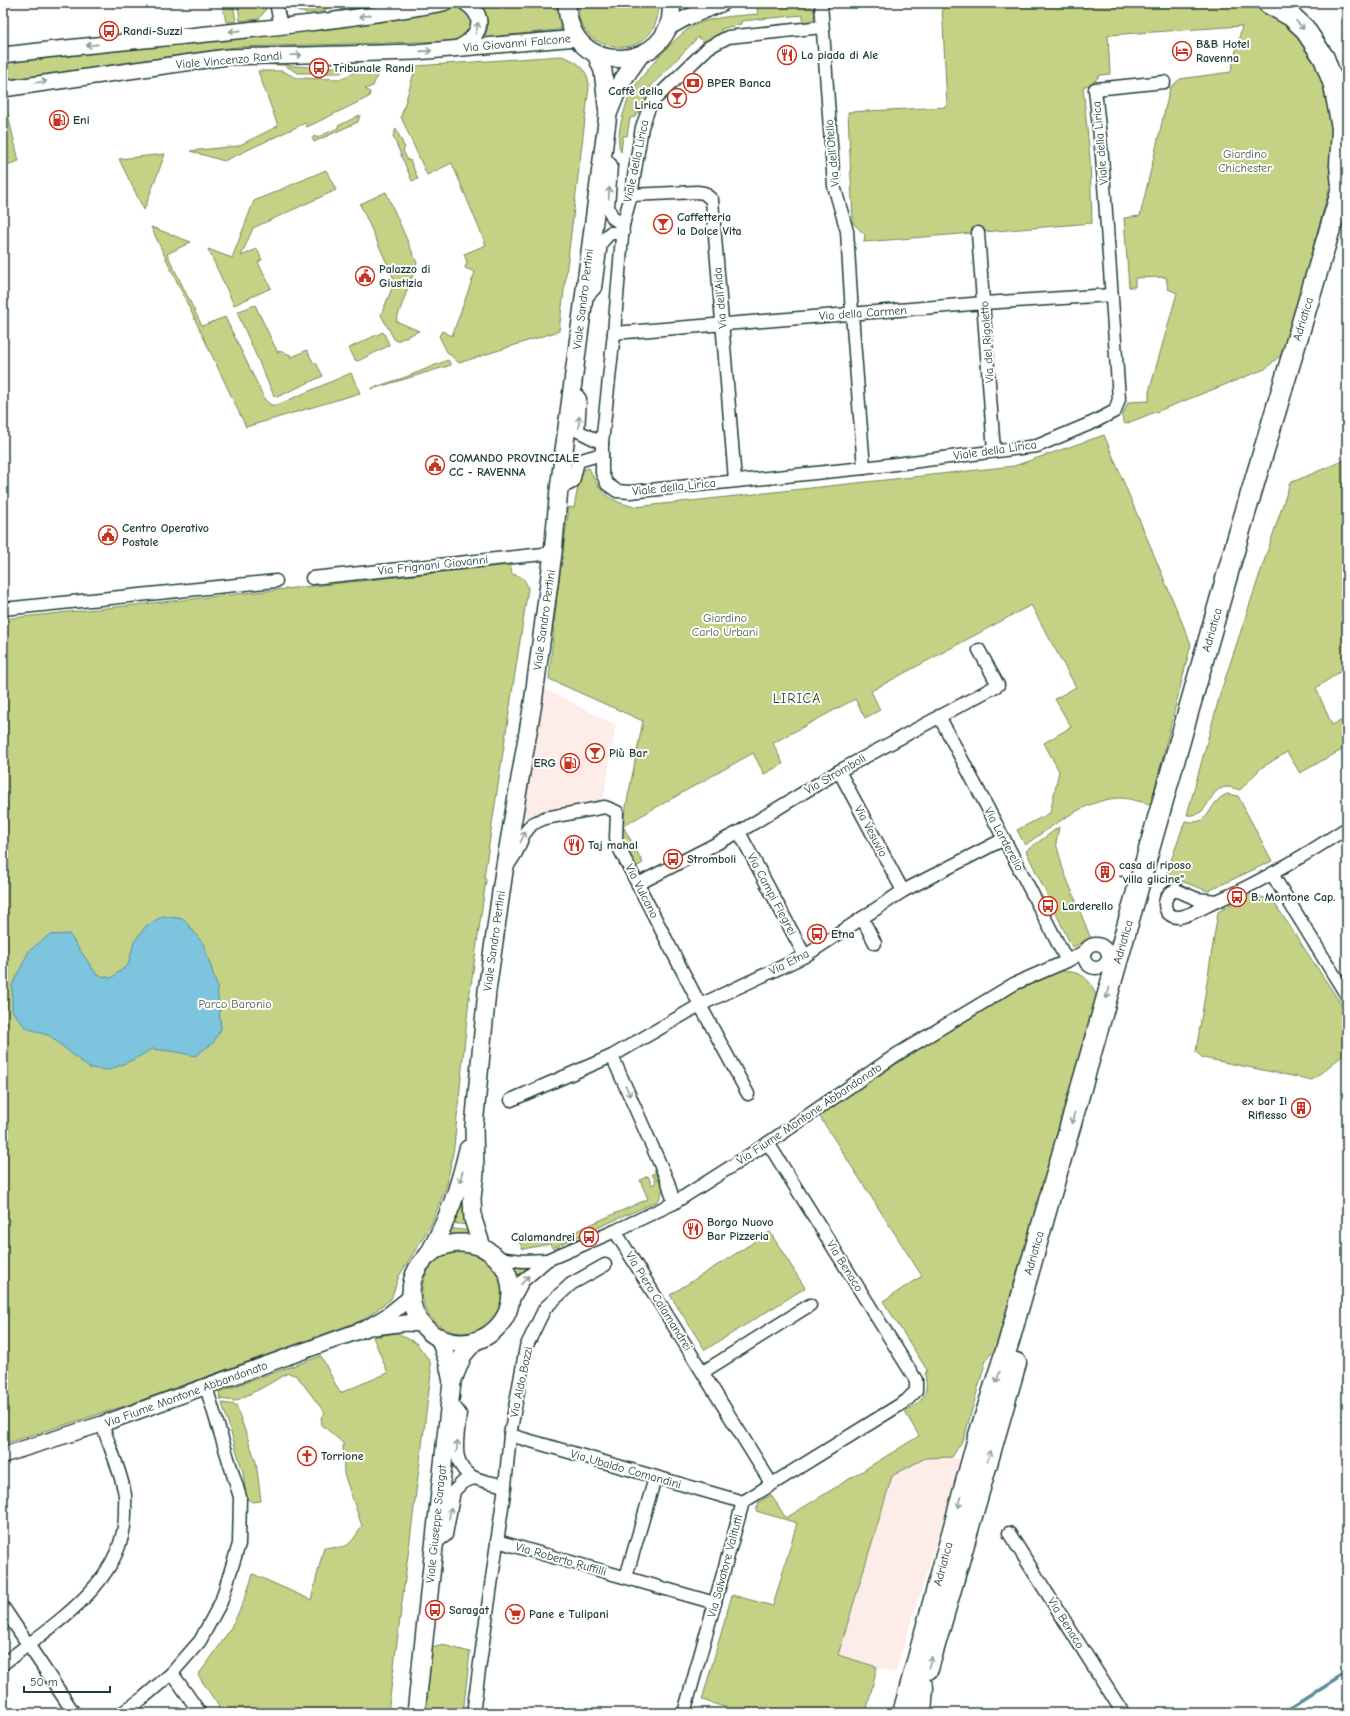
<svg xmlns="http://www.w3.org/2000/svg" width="1350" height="1716" font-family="'Comic Neue',sans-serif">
<rect width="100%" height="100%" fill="#fff"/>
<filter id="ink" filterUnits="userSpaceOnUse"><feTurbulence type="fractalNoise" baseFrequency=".025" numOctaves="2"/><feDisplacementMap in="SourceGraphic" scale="8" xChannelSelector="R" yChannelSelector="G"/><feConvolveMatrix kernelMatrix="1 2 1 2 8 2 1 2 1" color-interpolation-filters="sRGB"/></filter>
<g filter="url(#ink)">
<g fill="#fdece8">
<polygon points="543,688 616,725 603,801 522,817"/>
<polygon points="952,1457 962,1461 895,1673 838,1655 892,1476 925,1458"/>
</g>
<g fill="#c5d286" stroke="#72885d">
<polygon points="222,3 233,3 236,22 226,22"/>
<polygon points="238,3 265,3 266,9 259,19 240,21"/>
<path d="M289,3H330L325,11C311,12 297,17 289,3Z"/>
<polygon points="343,3 356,3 357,5 385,3 341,10"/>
<path d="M481,3H561L566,29L484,38C490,26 488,15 480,4Z"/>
<path d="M579,3H659C659,70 570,53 579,3Z"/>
<polygon points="942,3 1249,3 1267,10 1295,30 1313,54 1329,90 1337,131 1334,172 1286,345 1281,355 1265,369 1125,424 1122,417 1128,402 1149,401 1149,392 1177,293 1168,289 1166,277 1135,278 1135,287 1129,287 1124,218 1140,216 1170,88 1180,79 1231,72 1242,26 1108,35 1110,74 1100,75 1093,83 1083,87 1090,159 1092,223 864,242 865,235 853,223 848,112 947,107"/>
<path d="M807,4C819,9 816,24 803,24V15L741,21V24L721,29L722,33L705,44L698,37L644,94L648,98L642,106L635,117L630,118L627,136H623L621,152C614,139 625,106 631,93C639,77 679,32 695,25C715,16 737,16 758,14L757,7Z"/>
<polygon points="458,6 465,9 472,20 470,33 456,41 237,47 15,79 9,77 5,67 7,62 329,29"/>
<path d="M561,56C577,60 589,70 589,87L559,331L459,363L447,352L439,336L442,331L452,336L475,272L465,268L467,262L464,254L486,245L452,163L427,175L401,117L416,66Z"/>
<polygon points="359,59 379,60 361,61 340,73 326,73 326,67 345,67"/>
<polygon points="284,63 291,66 311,67 311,73 298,73 284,65 247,64"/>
<polygon points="363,66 374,68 378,73 373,86 365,89 370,92 369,97 307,127 305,123 224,161 190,151 238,146 278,126 258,71 283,71 296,78 342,79"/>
<polygon points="3,106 7,111 19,161 3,166"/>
<polygon points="360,115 358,122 314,142 312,138 315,136 316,138 338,128 338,126"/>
<polygon points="396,129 405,148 403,150 408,161 410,160 418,179 412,181 393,136"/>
<polygon points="165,154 144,210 119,159"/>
<polygon points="326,170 336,190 253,228 241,256 257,249 262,260 258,262 271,288 234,305 208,249 232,258 254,201"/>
<polygon points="386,192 417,263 396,321 419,331 397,341 394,339 381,315 395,281 360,204"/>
<polygon points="151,227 191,242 167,254 202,326 225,317 265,400 271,405 277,405 351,373 360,393 246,427"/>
<polygon points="255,305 278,353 279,351 291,355 290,358 307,350 314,364 316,363 323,376 277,397 274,396 237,312"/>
<polygon points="383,332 389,344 388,346 358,361 355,360 349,348"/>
<polygon points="448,360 451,365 372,389 372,388 406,377"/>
<path d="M1104,435L1191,644L1151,804C1140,802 1129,798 1118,798C1085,800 1051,827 1025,845L1017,830L1050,813L1059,771L1044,743L1071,727L1055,699L1076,687L1031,605L871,691L880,710L865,718L855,699L773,743L783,764L764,774L753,753L623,826L643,863L634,868L622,842L621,832L643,721L549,679L557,594L569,507L574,508L581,470L589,468C601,494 607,500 635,507L1014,466Z"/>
<path d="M1347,459V667L1316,688L1332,725L1347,718V747L1300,773L1287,752L1261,768L1240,790C1236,789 1232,787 1228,787C1206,787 1212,818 1187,815L1221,691L1290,483Z"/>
<path d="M510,565L512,574C522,576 525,579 528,588L484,877L486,880L469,999L454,1147L447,1184L431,1225L399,1276L391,1299L363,1320L128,1405L3,1444V619Z"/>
<path d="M1227,794L1238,796L1241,802L1272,861L1208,891L1170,877L1167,872L1185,821C1213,827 1206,803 1227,794Z"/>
<polygon points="1059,827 1056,843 1063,869 1091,939 1072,947 1026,851"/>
<polygon points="1250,893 1273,901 1347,1013 1347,1052 1312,1080 1203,1058 1196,1052 1218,912"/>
<path d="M1058,971C1081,971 1091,977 1097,1000L1001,1341L986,1360L964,1438L952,1457L925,1458L892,1476L838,1655L877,1667L866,1713H744L702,1700L732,1595L773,1606L797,1523L756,1511L759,1502L771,1495L786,1518L919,1436L905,1412C923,1401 929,1395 925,1374L927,1370L883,1301L922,1276L820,1117V1114L966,1018L1028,983Z"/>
<polygon points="469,1163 469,1225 449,1223"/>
<path d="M658,1171V1173L655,1175L657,1179L661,1178C664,1186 663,1193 658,1201L552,1248L550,1244L523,1249L519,1242L567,1235L648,1199L640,1180L648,1176L652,1185L656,1182L652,1174Z"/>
<path d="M447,1228L471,1231L475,1239C461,1237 451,1238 439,1243Z"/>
<polygon points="770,1232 805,1288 705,1350 670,1295"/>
<circle cx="463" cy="1292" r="41"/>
<polygon points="510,1266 533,1266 516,1281 514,1273"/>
<path d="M397,1333L416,1343L430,1361L431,1374L388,1713H223L198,1675C225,1640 240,1617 253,1574L311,1600L324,1547C349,1549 349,1546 362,1526L344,1474L343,1443L322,1425L321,1417L325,1413L297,1376L288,1373L260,1389L235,1401L220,1399L219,1392L321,1356L340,1393L388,1373L373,1337Z"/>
<polygon points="222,1403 236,1405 256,1462 261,1501 252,1502 246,1498 243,1472"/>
<polygon points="443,1645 470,1652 463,1713 423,1713 432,1648"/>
</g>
<polygon fill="#7dc4de" stroke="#578e9a" points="163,916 184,919 204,945 217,986 221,1029 213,1043 195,1056 177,1052 152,1049 135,1059 109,1070 89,1068 50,1036 26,1028 12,1011 12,985 29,951 49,935 69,934 97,975 111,978 128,965 134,942 146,926"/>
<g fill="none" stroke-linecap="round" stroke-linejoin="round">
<polyline stroke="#578e9a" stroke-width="3.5" points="1282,1713 1347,1672"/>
<g stroke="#1f3d34" stroke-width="15">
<g id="minor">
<polyline points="276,3 281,27"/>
<polyline points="821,3 834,186 847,231 852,314 864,468"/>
<polyline points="822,27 728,37 709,47 654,100 649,108 642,127 631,195 623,225 614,333 602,443 602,473 607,484 617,491 630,492 864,468 1037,446 1094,422 1115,411 1119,399 1102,156 1095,89 1164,82"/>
<polyline points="602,155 611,165 608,208 613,218 623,225"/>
<polyline points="631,195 697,192 704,193 712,200 735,480"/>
<polyline points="978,233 994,451"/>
<polyline points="583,301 595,288 601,243 610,233 623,233"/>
<polyline points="614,333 984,303 1111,295"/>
<polyline points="572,388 580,399 578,431 602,443"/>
<polyline points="559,489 573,482 578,461 602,454"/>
<polyline points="312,578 553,553"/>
<polyline points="3,609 276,581"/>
<polyline points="939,716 1004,839 1067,961"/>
<polyline points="839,771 903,891"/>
<polyline points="739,832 805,956"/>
<polyline points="507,867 516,853 524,834 532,824 545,818 605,807 617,812 616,838 618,846 700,1005 748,1094"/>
<polyline points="1272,874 1347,996"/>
<polyline points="638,884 739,832 839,771 998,685 979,650"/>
<path d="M1176,890L1197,899L1217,901C1207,905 1190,916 1179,917C1162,918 1160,895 1176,890Z"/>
<path d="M1217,901C1263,881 1305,855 1347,828"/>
<polyline points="862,918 875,943"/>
<circle cx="1096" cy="956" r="12"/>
<polyline points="612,1056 668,1182 674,1203"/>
<polyline points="511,1100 612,1056 700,1005 805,956 903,891 1004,839"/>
<polyline points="615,1231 771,1483"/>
<polyline points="497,1258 523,1261 547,1260"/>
<polyline points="510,1305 523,1281 547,1260 615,1231 674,1203 768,1143 896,1055 1014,984 1067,961 1085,951"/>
<polyline points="703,1372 810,1305"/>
<path d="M450,1401L460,1414C458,1436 449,1467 475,1478C484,1482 495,1483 505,1486"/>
<polyline points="510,1435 743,1502"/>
<polyline points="1009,1533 1123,1713"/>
<polyline points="497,1541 715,1603"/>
<polyline points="433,1545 446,1535 454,1491 463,1482 474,1478"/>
<polyline points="626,1577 655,1478"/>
<polyline points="3,1607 74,1713"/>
<path d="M3,1664C53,1624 128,1581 125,1508C125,1502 126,1496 124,1490C119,1467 109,1445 102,1424"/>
<polyline points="172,1673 200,1713"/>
<polyline points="122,1713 143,1698 172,1673 200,1641 221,1602 239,1544 240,1497 206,1387"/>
<polyline points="473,1713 505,1486 510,1435 526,1347 545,1308 571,1284 605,1265"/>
<polyline points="684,1713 743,1502 906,1401 916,1391 916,1380 768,1143"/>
</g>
</g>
<g stroke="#1f3d34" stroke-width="18">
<g id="tertiary">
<polyline points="666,29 686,18 723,3"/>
<path d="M458,48C478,39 489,17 466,3"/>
<path d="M3,55C150,37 298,30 444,3"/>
<polyline points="3,89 227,57 416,52 577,38"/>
<polyline points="374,1327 406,1323 423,1324"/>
<polyline points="3,1455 102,1424 367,1328 387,1316 412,1296"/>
</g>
</g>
<g stroke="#1f3d34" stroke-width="20">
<g id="secondary">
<path d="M567,3C568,83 678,71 671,3"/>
<polyline points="596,54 603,71 608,114"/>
<circle cx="461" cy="1293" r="50"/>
<polyline points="482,1247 473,1219 472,1198 475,1173 474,1126 487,991 504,871 533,703 553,553 559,489 608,114 620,84 640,55"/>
<path d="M428,1255C448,1220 459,1188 468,1149"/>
<polyline points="452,1382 463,1355 475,1341"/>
<polyline points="416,1713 452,1382 448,1363 439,1337"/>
</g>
</g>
<g stroke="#1f3d34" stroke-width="23">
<g id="trunk">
<polyline points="1268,3 1291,16 1304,28 1324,58 1334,85 1342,128 1340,165 1342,187"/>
<polyline points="928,1669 1016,1363"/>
<polyline points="903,1713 978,1438 1009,1341 1238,537 1347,172"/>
<polyline points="921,1713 923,1687"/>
</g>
</g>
<use href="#minor" stroke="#fff" stroke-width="12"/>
<use href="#tertiary" stroke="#fff" stroke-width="15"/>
<use href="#secondary" stroke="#fff" stroke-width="17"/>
<use href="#trunk" stroke="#fff" stroke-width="20"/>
</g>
<defs><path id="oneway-shaft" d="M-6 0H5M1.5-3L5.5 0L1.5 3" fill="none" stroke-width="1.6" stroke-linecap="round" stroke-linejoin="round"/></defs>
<g stroke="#8f9e9a">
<use href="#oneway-shaft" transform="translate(365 16) rotate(173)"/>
<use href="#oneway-shaft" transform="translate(1300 25) rotate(46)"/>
<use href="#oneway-shaft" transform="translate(477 28) rotate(-77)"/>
<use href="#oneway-shaft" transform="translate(235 31) rotate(174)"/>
<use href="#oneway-shaft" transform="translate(92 45) rotate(174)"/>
<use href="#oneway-shaft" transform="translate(426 51) rotate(-4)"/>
<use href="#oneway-shaft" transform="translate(296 55) rotate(-2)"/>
<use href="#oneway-shaft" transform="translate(41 82) rotate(-8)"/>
<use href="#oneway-shaft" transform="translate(609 193) rotate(-86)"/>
<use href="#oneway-shaft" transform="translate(579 422) rotate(-87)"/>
<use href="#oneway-shaft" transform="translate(523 837) rotate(-64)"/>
<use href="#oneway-shaft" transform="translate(1108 993) rotate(106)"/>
<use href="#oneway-shaft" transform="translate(628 1091) rotate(65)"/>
<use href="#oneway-shaft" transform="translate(1073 1118) rotate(106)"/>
<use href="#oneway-shaft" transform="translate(461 1177) rotate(106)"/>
<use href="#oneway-shaft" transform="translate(525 1280) rotate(-47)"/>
<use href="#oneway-shaft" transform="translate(998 1377) rotate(108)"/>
<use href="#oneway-shaft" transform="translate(457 1446) rotate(-85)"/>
<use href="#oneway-shaft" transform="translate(989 1456) rotate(-74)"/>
<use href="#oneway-shaft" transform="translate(960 1502) rotate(105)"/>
<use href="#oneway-shaft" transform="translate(450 1513) rotate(-80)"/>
<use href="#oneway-shaft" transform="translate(930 1662) rotate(-73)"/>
</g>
</g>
<defs>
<g id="bus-ring" transform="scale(1)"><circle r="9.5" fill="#fff" stroke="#c8321e" stroke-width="1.5"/><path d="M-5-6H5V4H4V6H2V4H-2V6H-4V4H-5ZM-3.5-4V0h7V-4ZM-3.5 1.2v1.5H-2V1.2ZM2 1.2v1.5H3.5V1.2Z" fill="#c8321e"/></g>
<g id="hotel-ring" transform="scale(1)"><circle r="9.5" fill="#fff" stroke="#c8321e" stroke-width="1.5"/><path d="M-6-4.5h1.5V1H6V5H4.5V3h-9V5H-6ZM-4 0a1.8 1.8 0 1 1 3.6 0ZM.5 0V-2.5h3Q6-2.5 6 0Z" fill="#c8321e"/></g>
<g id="restaurant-ring" transform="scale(1)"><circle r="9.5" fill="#fff" stroke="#c8321e" stroke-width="1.5"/><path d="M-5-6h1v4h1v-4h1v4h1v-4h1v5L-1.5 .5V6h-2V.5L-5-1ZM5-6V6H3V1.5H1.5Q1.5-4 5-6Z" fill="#c8321e"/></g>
<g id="bank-ring" transform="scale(1)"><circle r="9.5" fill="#fff" stroke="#c8321e" stroke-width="1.5"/><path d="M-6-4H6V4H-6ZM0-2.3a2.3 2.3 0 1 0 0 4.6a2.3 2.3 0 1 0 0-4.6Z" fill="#c8321e"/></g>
<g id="bar-ring" transform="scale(1)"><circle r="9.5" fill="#fff" stroke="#c8321e" stroke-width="1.5"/><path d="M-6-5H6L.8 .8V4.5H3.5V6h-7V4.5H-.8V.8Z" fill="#c8321e"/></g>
<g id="fuel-ring" transform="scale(1)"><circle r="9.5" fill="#fff" stroke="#c8321e" stroke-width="1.5"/><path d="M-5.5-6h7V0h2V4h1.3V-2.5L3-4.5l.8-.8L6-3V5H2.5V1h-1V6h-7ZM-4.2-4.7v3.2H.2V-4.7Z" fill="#c8321e"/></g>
<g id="civic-ring" transform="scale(1)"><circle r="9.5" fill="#fff" stroke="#c8321e" stroke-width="1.5"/><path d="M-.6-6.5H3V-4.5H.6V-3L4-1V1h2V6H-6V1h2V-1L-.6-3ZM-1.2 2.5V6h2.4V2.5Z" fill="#c8321e"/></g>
<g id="building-ring" transform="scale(1)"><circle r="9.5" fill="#fff" stroke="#c8321e" stroke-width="1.5"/><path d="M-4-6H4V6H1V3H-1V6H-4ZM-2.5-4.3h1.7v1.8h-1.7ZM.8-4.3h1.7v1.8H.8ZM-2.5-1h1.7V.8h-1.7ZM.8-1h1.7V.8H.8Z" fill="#c8321e"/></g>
<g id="church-ring" transform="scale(1)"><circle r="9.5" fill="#fff" stroke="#c8321e" stroke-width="1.5"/><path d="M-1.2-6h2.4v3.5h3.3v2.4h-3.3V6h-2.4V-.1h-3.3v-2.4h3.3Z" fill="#c8321e"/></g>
<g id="supermarket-ring" transform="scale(1)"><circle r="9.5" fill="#fff" stroke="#c8321e" stroke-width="1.5"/><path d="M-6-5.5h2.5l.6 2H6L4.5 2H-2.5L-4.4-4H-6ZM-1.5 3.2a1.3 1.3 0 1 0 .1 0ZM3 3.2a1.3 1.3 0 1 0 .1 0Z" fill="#c8321e"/></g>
</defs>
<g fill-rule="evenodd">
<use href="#bus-ring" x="109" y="31"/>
<use href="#hotel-ring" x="1182" y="51"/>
<use href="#restaurant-ring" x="787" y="55"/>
<use href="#bus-ring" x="319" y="68"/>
<use href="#bank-ring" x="693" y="83"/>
<use href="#bar-ring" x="677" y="98"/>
<use href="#fuel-ring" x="59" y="120"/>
<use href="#bar-ring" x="663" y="224"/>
<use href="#civic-ring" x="365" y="276"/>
<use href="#civic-ring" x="435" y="465"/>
<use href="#civic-ring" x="108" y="535"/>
<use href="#bar-ring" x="595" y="753"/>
<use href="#fuel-ring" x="570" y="763"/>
<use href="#restaurant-ring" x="574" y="845"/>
<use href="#bus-ring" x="673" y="859"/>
<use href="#building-ring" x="1105" y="872"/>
<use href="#bus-ring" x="1237" y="897"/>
<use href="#bus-ring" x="1048" y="906"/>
<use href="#bus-ring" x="817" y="934"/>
<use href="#building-ring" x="1301" y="1108"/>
<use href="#restaurant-ring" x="693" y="1229"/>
<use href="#bus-ring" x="589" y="1237"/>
<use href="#church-ring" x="307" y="1456"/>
<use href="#bus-ring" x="435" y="1610"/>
<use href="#supermarket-ring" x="515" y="1614"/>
</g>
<g text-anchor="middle" stroke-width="4" stroke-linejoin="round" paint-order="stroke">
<g font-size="12" font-weight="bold" fill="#1f3d34" stroke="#fff" text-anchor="start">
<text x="123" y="35">Randi-Suzzi</text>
<text x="1196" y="48">B&amp;B Hotel<tspan x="1196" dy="14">Ravenna</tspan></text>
<text x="801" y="59">La piada di Ale</text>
<text x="333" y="72">Tribunale Randi</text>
<text x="707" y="87">BPER Banca</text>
<text x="663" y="95" text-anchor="end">Caffè della<tspan x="663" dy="14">Lirica</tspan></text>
<text x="73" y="124">Eni</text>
<text x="677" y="221">Caffetteria<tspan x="677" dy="14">la Dolce Vita</tspan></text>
<text x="379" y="273">Palazzo di<tspan x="379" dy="14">Giustizia</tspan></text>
<text x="449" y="462">COMANDO PROVINCIALE<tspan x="449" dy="14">CC - RAVENNA</tspan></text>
<text x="122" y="532">Centro Operativo<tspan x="122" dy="14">Postale</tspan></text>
<text x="609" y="757">Più Bar</text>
<text x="556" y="767" text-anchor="end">ERG</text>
<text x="588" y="849">Taj mahal</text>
<text x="687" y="863">Stromboli</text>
<text x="1119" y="869">casa di riposo<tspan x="1119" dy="14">"villa glicine"</tspan></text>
<text x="1251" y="901">B. Montone Cap.</text>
<text x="1062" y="910">Larderello</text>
<text x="831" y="938">Etna</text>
<text x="1287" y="1105" text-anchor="end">ex bar Il<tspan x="1287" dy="14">Riflesso</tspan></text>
<text x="707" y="1226">Borgo Nuovo<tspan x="707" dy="14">Bar Pizzeria</tspan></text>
<text x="575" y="1241" text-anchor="end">Calamandrei</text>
<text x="321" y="1460">Torrione</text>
<text x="449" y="1614">Saragat</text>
<text x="529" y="1618">Pane e Tulipani</text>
</g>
<g font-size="12" fill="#1f3d34" stroke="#fff">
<text transform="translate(517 43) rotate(-5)" y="4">Via Giovanni Falcone</text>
<text transform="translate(229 60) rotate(-5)" y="4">Viale Vincenzo Randi</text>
<text transform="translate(1100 143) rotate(-95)" y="4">Viale della Lirica</text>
<text transform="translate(832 153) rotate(-95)" y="4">Via dell'Otello</text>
<text transform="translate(636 161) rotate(-78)" y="4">Viale della Lirica</text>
<text transform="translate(720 298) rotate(-95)" y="4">Via dell'Aida</text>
<text transform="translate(583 299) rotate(-83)" y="4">Viale Sandro Pertini</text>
<text transform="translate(863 313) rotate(-4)" y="4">Via della Carmen</text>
<text transform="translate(1303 319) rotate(-73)" y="4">Adriatica</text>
<text transform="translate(987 342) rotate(-94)" y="4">Via del Rigoletto</text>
<text transform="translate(995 450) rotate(-8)" y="4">Viale della Lirica</text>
<text transform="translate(674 487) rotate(-6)" y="4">Viale della Lirica</text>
<text transform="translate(433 565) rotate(-6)" y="4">Via Frignani Giovanni</text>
<text transform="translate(544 620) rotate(-82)" y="4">Viale Sandro Pertini</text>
<text transform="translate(1212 630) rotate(-74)" y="4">Adriatica</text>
<text transform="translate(835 774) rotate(-30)" y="4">Via Stromboli</text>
<text transform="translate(871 831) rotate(62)" y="4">Via Vesuvio</text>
<text transform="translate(1004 839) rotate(62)" y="4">Via Larderello</text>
<text transform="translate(642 891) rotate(63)" y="4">Via Vulcano</text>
<text transform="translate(772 894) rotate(62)" y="4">Via Campi Flegrei</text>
<text transform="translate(494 941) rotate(-82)" y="4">Viale Sandro Pertini</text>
<text transform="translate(1123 942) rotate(-74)" y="4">Adriatica</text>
<text transform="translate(789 962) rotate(-27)" y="4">Via Etna</text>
<text transform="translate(809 1114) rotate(-34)" y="4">Via Fiume Montone Abbandonato</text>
<text transform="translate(1034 1253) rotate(-74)" y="4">Adriatica</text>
<text transform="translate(845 1266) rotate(58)" y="4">Via Benaco</text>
<text transform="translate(659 1301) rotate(58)" y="4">Via Piero Calamandrei</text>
<text transform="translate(521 1382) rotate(-78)" y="4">Via Aldo Bozzi</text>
<text transform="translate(186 1394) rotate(-20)" y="4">Via Fiume Montone Abbandonato</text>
<text transform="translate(626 1469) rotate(16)" y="4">Via Ubaldo Comandini</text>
<text transform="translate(436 1524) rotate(-84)" y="4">Viale Giuseppe Saragat</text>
<text transform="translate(561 1559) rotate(16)" y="4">Via Roberto Ruffilli</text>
<text transform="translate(943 1564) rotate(-75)" y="4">Adriatica</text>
<text transform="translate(725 1566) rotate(-75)" y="4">Via Salvatore Valitutti</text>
<text transform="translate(1066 1623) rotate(58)" y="4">Via Benaco</text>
</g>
<g font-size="12" fill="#486248" stroke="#fff">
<text x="1245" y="158">Giardino<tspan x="1245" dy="14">Chichester</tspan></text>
<text x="725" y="622">Giardino<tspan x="725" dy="14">Carlo Urbani</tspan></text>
<text x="235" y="1008">Parco Baronio</text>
</g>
<g font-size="14" letter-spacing="1" fill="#1f3d34" stroke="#fff">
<text x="797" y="703">LIRICA</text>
</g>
</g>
<rect width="1350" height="1716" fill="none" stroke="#fff" stroke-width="16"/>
<rect x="8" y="8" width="1334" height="1700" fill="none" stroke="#1f3d34" stroke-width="1.5" filter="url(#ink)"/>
<path d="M24 1686v6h86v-6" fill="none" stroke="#1f3d34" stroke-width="2"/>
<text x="30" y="1686" font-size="12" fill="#1f3d34" stroke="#ffffff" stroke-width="3" paint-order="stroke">50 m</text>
</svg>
